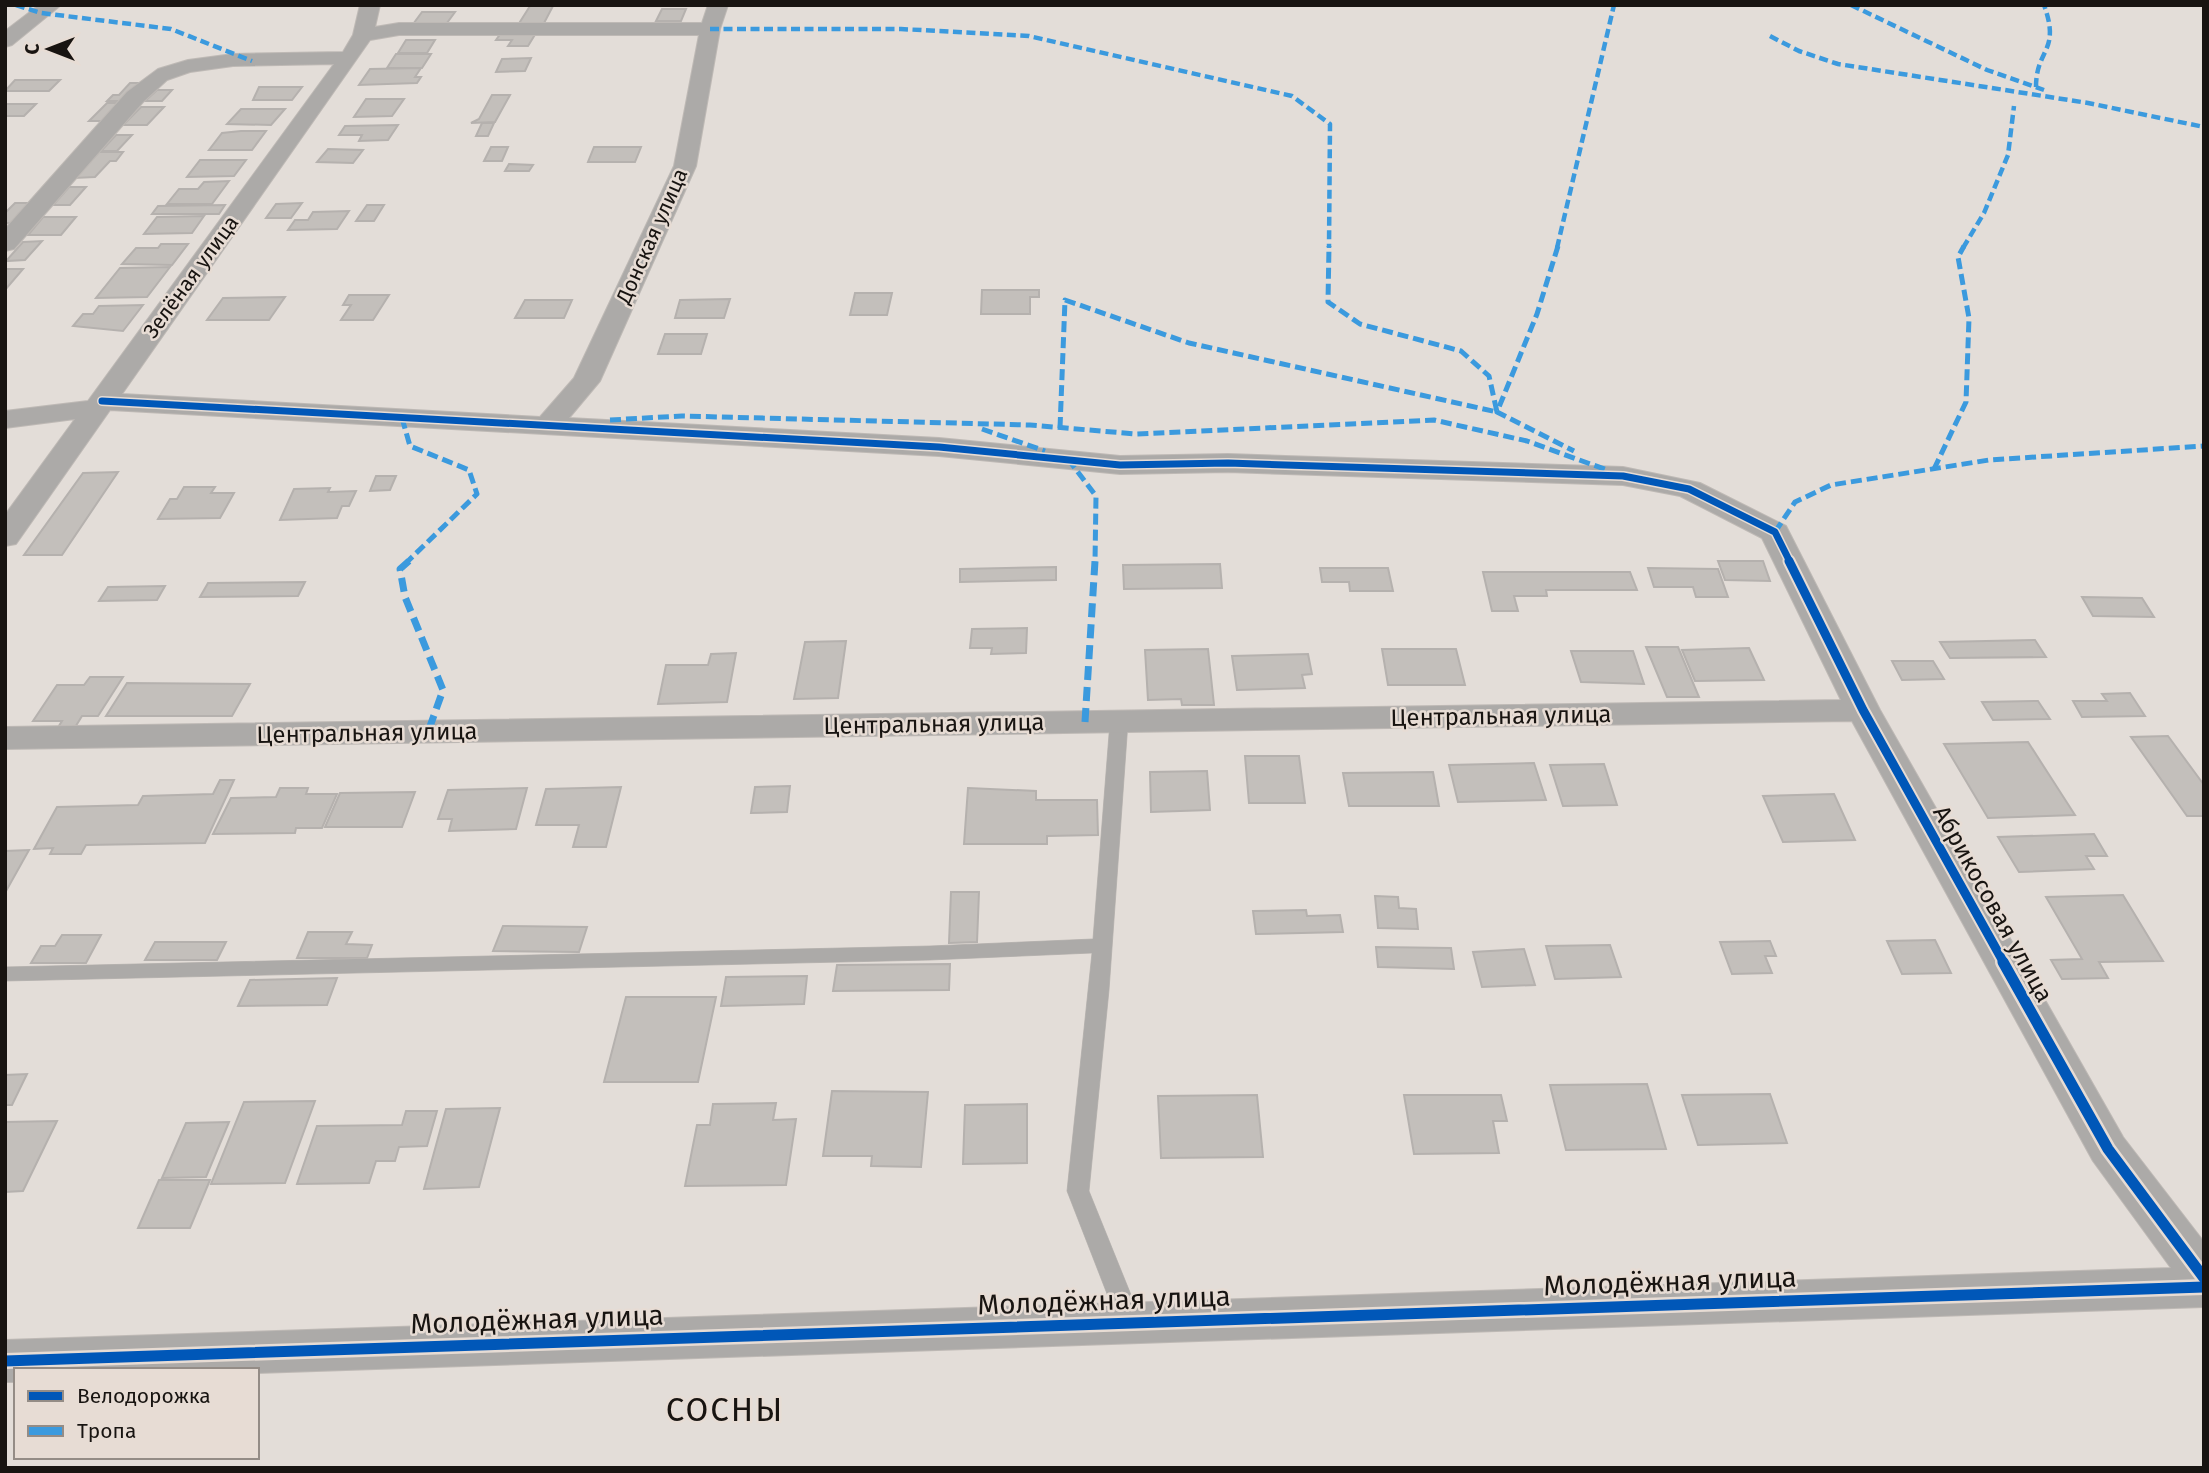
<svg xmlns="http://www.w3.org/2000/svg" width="2209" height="1473" font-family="'Fira Sans',sans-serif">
<rect width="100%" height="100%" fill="#e3ddd8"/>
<g fill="#c3bfbb" stroke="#b5b1ae" stroke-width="2">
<polygon points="530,6 553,6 543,25 518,25"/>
<polygon points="662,9 686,9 681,21 656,21"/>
<polygon points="422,12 455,12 444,27 411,27"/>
<polygon points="501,33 536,33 528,46 508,46 512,40 496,40"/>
<polygon points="406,40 435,40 427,53 398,53"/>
<polygon points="396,54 431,54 422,68 387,68"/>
<polygon points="531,58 525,71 496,72 502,59"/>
<polygon points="421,68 415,77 421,77 417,83 359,85 370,69"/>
<polygon points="15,80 60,80 49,91 5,91"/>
<polygon points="130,83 146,83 129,101 107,101 113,95 119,95"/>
<polygon points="259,87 302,87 292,100 253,100"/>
<polygon points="157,90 172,90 162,101 145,101"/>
<polygon points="492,95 510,95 495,122 471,123 479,119"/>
<polygon points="366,99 404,99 392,116 354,117"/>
<polygon points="107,103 127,103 109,121 89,121"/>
<polygon points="5,104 36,104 24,116 5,116"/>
<polygon points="141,107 164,107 147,125 123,125"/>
<polygon points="241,109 285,109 271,125 227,124"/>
<polygon points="482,123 494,123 488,136 476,136"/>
<polygon points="398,125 388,140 359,141 362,135 339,135 345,126"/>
<polygon points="241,131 266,131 252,150 209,150 222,133"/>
<polygon points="116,135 132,135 117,151 101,151"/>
<polygon points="491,147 508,147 502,161 484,161"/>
<polygon points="594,147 641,147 635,162 588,162"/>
<polygon points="328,149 363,150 353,163 317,162"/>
<polygon points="99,152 123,152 116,161 110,161 95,177 75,178"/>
<polygon points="200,160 246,160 234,176 187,177"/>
<polygon points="509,164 533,165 529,171 505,171"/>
<polygon points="229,181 212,204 167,204 179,189 198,189 204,182"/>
<polygon points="69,187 86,187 70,205 53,205"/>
<polygon points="15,203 36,203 18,223 5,223 5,213"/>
<polygon points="302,203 291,218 266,218 276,204"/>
<polygon points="225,205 219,214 152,214 158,206"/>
<polygon points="367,205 384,205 374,221 356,221"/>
<polygon points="349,211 337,229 288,230 295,220 308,220 313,212"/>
<polygon points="204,216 192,233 144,234 157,217"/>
<polygon points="43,217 76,217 61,235 28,235"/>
<polygon points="42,241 25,260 6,261 23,242"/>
<polygon points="161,244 188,244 172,265 122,264 136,248 158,248"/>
<polygon points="170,267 147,297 96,298 120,268"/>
<polygon points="5,269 23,269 5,290"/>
<polygon points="982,290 1039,290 1039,297 1030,297 1030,314 981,314"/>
<polygon points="855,293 892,293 887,315 850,315"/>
<polygon points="349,295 389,295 373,320 341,320 351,305 343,305"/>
<polygon points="285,297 269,320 207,320 223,298"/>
<polygon points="730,299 724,318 675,318 680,300"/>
<polygon points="525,300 572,300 564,318 515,318"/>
<polygon points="143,305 123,331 73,326 83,314 93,314 99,306"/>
<polygon points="665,334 707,334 701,354 658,354"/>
<polygon points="118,472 62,555 24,555 83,473"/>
<polygon points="376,476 396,476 390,490 370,491"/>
<polygon points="184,487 215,487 211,493 234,493 220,518 158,519 170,499 177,499"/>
<polygon points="330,488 328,492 356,491 349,506 342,506 337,518 280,520 294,489"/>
<polygon points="1718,561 1763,561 1770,581 1725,580"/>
<polygon points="1220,564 1222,588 1124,589 1123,565"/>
<polygon points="1056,567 1056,580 960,582 960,569"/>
<polygon points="1320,568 1388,568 1393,591 1350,591 1349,582 1322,582"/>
<polygon points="1648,568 1718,569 1728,597 1696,597 1693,587 1654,587"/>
<polygon points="1483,572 1630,572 1637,590 1546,590 1547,596 1514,596 1518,611 1492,611"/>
<polygon points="305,582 298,596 200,597 208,583"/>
<polygon points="165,586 157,600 99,601 108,587"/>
<polygon points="2082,597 2142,598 2154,617 2093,616"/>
<polygon points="1027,628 1026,653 991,654 992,648 970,648 972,629"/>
<polygon points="2035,640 2046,657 1950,658 1940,642"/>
<polygon points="846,641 838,698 794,699 805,642"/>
<polygon points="1646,647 1678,647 1699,697 1667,697"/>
<polygon points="1749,648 1764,680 1695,681 1682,650"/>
<polygon points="1208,649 1214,705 1182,705 1181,699 1148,700 1145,650"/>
<polygon points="1382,649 1456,649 1465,685 1388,685"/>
<polygon points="1571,651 1633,651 1644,684 1581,682"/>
<polygon points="736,653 727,702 658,704 666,665 708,665 711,654"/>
<polygon points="1308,654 1312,674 1302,675 1305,688 1237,690 1232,656"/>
<polygon points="1892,661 1933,661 1944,679 1902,680"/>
<polygon points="90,677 123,677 98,716 82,716 74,729 57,729 62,721 33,721 57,685 84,685"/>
<polygon points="127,683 250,684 232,716 106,716"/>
<polygon points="2130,693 2145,716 2082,717 2073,701 2107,701 2102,694"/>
<polygon points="2038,701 2050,719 1993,720 1982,702"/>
<polygon points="2168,736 2204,785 2204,816 2187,816 2131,737"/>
<polygon points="2028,742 2075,815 1988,818 1944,744"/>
<polygon points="1245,756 1299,756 1305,803 1249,803"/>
<polygon points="1534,763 1546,800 1458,802 1449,765"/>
<polygon points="1604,764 1617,805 1563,806 1550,765"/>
<polygon points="1207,771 1210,810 1151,812 1150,772"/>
<polygon points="1433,772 1439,806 1349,806 1343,773"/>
<polygon points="220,780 234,780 205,843 86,845 81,854 50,854 53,848 34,849 57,807 138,805 143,796 213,794"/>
<polygon points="790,786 787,812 751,813 755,787"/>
<polygon points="621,787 606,847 573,847 579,825 536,825 546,789"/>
<polygon points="280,788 308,788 306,794 337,794 322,828 296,828 295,833 213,834 231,798 276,797"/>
<polygon points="527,788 516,829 449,831 452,819 438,819 448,790"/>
<polygon points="968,788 1036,791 1036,800 1097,800 1098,835 1047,836 1047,844 964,844"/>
<polygon points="415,792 402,827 325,827 340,793"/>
<polygon points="1834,794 1855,840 1783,842 1763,796"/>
<polygon points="2094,834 2107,856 2086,856 2094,869 2019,872 1998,837"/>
<polygon points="29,850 5,893 5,851"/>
<polygon points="951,892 979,892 977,942 949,943"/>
<polygon points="2123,895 2163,961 2099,962 2108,978 2062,979 2051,960 2082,959 2046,897"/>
<polygon points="1375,896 1398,897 1399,908 1416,909 1418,929 1378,928"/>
<polygon points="1306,910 1307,916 1340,915 1343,932 1256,934 1253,911"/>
<polygon points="503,926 587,927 579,952 493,951"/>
<polygon points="308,932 352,932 346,944 372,945 367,958 297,958"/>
<polygon points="62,935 101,935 86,963 31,963 41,946 55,946"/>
<polygon points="1935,940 1951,973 1902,974 1887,941"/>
<polygon points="1770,941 1776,956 1765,956 1772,973 1732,974 1720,942"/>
<polygon points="155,942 226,942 217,960 145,960"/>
<polygon points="1610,945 1621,977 1555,979 1546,946"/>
<polygon points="1376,947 1451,948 1454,969 1378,967"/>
<polygon points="1524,949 1535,985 1482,987 1473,952"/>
<polygon points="950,964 949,990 833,991 837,965"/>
<polygon points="807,976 804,1004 721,1006 726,977"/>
<polygon points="337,978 327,1005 238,1006 250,980"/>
<polygon points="626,997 716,997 698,1082 604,1082"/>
<polygon points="27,1074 12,1105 5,1105 5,1075"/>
<polygon points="1647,1084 1666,1149 1566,1150 1550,1085"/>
<polygon points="832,1091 928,1092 921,1167 871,1166 872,1156 823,1156"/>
<polygon points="1770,1094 1787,1143 1698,1145 1682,1095"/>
<polygon points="1257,1095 1263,1157 1161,1158 1158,1096"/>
<polygon points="1404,1095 1501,1095 1507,1121 1493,1121 1499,1153 1414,1154"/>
<polygon points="315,1101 285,1183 211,1184 244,1102"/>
<polygon points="776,1103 773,1120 796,1119 786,1185 685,1186 697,1125 710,1125 713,1104"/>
<polygon points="1027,1104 1027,1163 963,1164 965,1105"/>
<polygon points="500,1108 479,1187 424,1189 446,1109"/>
<polygon points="406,1111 437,1111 427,1146 399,1147 395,1161 376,1161 369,1183 297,1184 317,1126 402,1125"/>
<polygon points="57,1121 23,1191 5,1192 5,1122"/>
<polygon points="229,1122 206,1177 162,1178 186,1123"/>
<polygon points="159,1180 210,1180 190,1228 138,1228"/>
</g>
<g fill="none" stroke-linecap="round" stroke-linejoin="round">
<g stroke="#beb9b5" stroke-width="1">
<polygon id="lane" points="1119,717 1128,722 1109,990 1089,1191 1142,1322 1138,1329 1130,1332 1122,1329 1118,1322 1067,1191 1092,953 930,960 5,981 5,967 930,946 1093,939 1110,722"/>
</g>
<g stroke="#beb9b5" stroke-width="2">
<g id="street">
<polygon points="39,5 61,5 12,45 5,47 5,31"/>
<path d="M360,5H380L375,27L399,23H702L708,5H728L720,29L696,166L600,381L569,418L939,438L1120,456L1228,454L1623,467L1700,483L1786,526L1880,710L2123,1137L2204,1242V1307L257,1373V1370H16V1382H5V1340L2171,1268L2093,1161L1852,721L5,749V727L1841,700L1762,538L1680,496L1623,485L1228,472L1120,474L939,456L110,410L16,544L5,546V515L75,419L5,428V411L88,401L334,64L233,66L190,72L167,80L143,102L14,249L5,251V229L127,92L158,69L188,60L233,54L343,52L353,35ZM399,35H699L674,166L574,378L540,417L122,394L370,40Z"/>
</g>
</g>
<use href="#lane" fill="#acaaa8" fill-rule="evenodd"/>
<use href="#street" fill="#acaaa8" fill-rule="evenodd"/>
<g stroke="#3b9ade" stroke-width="4.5" stroke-dasharray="9 4.5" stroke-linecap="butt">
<polyline points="16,5 41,13 171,29 252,61"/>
<polyline points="1851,5 1987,70 2044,90"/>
<polyline points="710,29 901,29 1029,36 1292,96 1330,124 1329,248"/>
<polyline points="1770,36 1799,51 1838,64 2088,103 2204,127"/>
<path d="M2036,87C2036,48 2061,52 2044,5"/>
<polyline points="1557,248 1614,5"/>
<polyline points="1963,248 1984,213 2008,155 2014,106"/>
</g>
<g stroke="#3b9ade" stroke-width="5" stroke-dasharray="11 5" stroke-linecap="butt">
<polyline points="1558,246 1537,314 1497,412 1574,451"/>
<polyline points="402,418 410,446 469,470 477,494 407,562"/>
<polyline points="610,420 682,416 1030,425 1136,434 1434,420 1527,441 1607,470"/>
<polyline points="1060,428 1065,300 1189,343 1497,412 1489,376 1461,351 1360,324 1328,302 1329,246"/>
<polyline points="982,429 1045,451"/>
<polyline points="1068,459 1096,496 1095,562"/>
<polyline points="1934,469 1966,402 1969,318 1958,257 1964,246"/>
<polyline points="1775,532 1795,502 1831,485 1989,460 2204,446"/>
</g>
<g stroke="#3b9ade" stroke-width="7" stroke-dasharray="14 7" stroke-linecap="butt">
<polyline points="409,561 400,569 405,597 443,690 428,732"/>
<polyline points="1085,722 1095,561"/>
</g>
<g stroke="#e7dcd4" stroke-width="10">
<polyline id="cycleway-far2" points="102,401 939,447 1120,465 1228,463 1623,476 1689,489 1775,532 1790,562"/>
</g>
<g stroke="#e7dcd4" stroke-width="13">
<polyline id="cycleway-far1" points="1789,561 1863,710 2004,963"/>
</g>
<g stroke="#e7dcd4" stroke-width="16">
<g id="cycleway">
<polyline points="2003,962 2108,1149 2204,1278"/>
<polyline points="5,1361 2204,1287"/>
</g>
</g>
<use href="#cycleway-far2" stroke="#0057b8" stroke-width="7"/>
<use href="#cycleway-far1" stroke="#0057b8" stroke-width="9"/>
<use href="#cycleway" stroke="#0057b8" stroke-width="11"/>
</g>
<g text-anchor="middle" stroke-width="5" stroke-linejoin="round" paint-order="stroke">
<g font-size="21" fill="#181411" stroke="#e7dcd4">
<text transform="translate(652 236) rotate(-66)" y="7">Донская улица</text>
<text transform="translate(191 277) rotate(-54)" y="7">Зелёная улица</text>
</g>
<g font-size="24" fill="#181411" stroke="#e7dcd4">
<text transform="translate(1501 716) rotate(-1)" y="8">Центральная улица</text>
<text transform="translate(934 724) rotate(-1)" y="8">Центральная улица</text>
<text transform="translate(367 733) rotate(-1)" y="8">Центральная улица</text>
<text transform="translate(1993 904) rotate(61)" y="8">Абрикосовая улица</text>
</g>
<g font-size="28" fill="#181411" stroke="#e7dcd4">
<text transform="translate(1670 1281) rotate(-2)" y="10">Молодёжная улица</text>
<text transform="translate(1104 1300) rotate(-2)" y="10">Молодёжная улица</text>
<text transform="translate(537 1319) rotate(-2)" y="10">Молодёжная улица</text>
</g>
<g font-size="33" letter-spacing="2" fill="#181411" stroke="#e7dcd4">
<text x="725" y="1421">СОСНЫ</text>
</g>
</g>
<rect width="2209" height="1473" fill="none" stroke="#181411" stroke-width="14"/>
<rect x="14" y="1368" width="245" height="91" fill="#e7dcd4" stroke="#948c86" stroke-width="2"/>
<rect x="28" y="1391" width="35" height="10" fill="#0057b8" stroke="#948c86" stroke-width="2"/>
<text x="77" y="1403" font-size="21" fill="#181411">Велодорожка</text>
<rect x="28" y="1426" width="35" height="10" fill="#3b9ade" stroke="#948c86" stroke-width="2"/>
<text x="77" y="1438" font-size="21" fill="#181411">Тропа</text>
<g transform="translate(49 49) rotate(270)" stroke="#e7dcd4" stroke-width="5" paint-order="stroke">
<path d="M0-5L12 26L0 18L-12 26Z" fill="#181411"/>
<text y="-10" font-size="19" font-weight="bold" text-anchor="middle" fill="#181411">С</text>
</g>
</svg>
